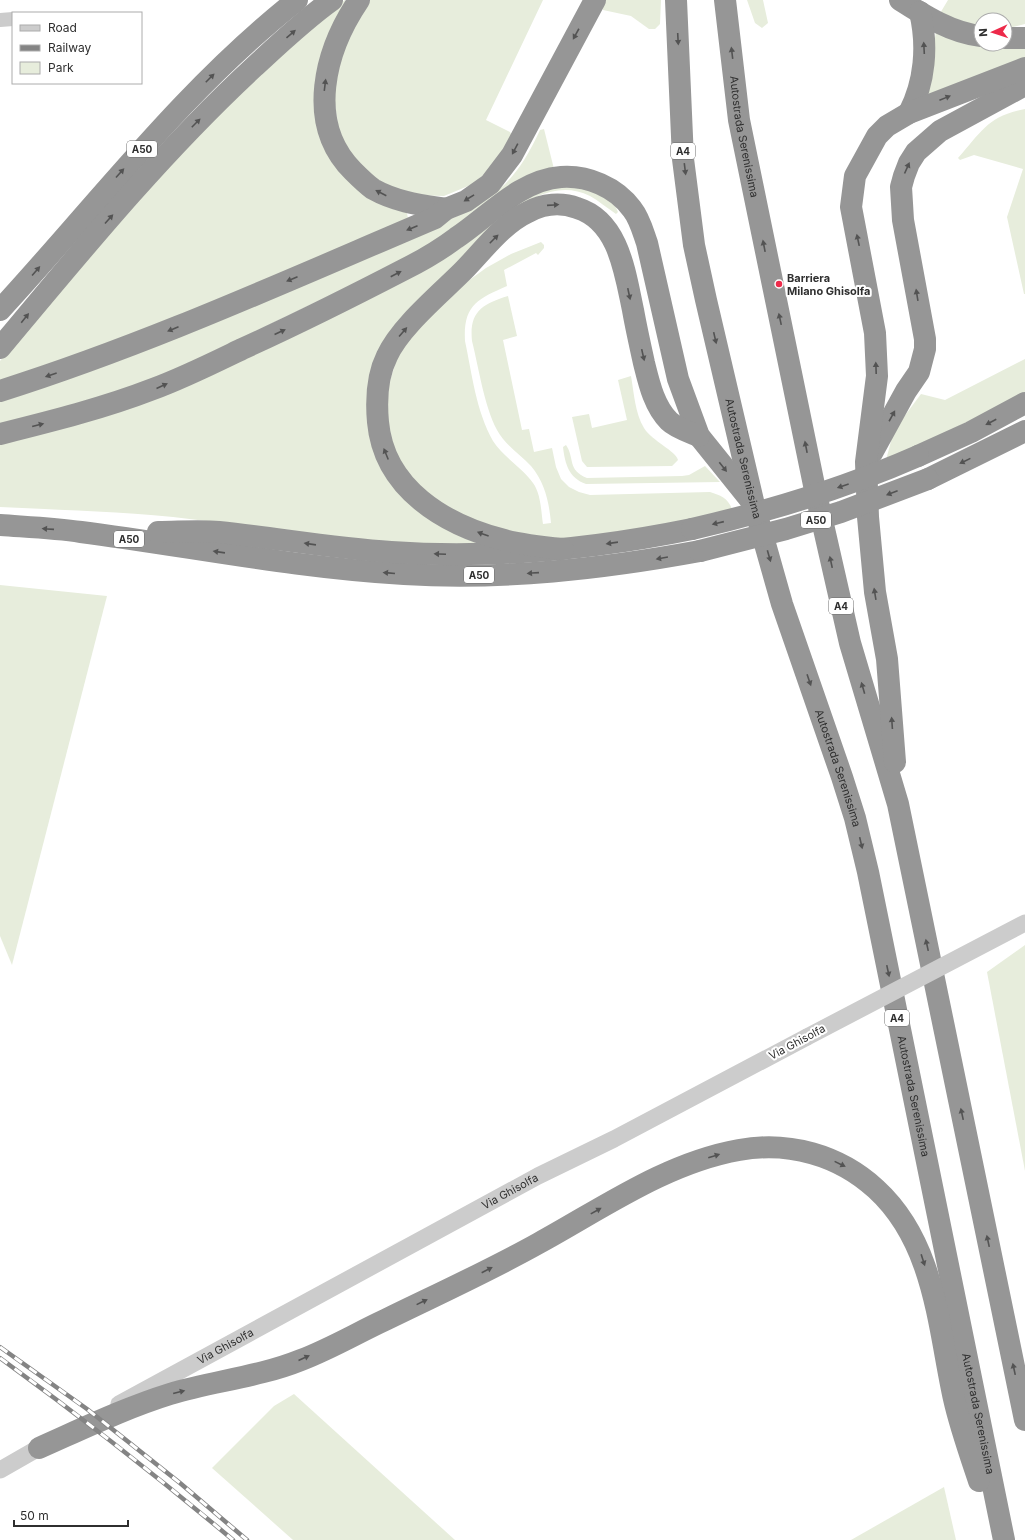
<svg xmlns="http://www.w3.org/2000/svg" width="1025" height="1540" font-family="Inter,sans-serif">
<rect width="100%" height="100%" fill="#fff"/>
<g fill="#e7eddc">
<polygon points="345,0 348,4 317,122 407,213 408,219 129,338 0,381 0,361 43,309 229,99 322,17"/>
<polygon points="368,0 543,0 486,120 510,132 512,136 499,157 487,172 473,184 444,196 409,195 373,181 340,140 332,81 353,22"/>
<polygon points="606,0 661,0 660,24 655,29 649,29 631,16 603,10 603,7"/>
<polygon points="747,0 763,0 768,23 762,28 755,23"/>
<polygon points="948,0 1025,0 1025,24 1005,29 1005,20 981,20 981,28 939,15"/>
<polygon points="936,32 997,49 1025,49 1025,61 928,97 924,95"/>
<path d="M1025,109V294H1024L1007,217L1023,169L974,155L960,160L958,158C982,131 988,116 1025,109Z"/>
<path d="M544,129L554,169L430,247L175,370L103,397L0,426V399L455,217C501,194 518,177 540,130Z"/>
<path d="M564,183C583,187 611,192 618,212L616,214C607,208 599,201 590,196C562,182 535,195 512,211L405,319L372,441L475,540V544C373,548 273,528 173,517C115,511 58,510 0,507V442L144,400L529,194Z"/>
<path d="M541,242L544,245V248L538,255L536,253L504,270L507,286C477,299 463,306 465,341C472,374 476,411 493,441C503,457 522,467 533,483C541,494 541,511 543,524L551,523C549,502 545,483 531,466C520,454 505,445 497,430C484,405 479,369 472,341C469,312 482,304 508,296L517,336L503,340L522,430L529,429L534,452L552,448L556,467L561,479L569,487L579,492L590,495L710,492C720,495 728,498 732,509L730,512L584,540L517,535L459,515L416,486L390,444L385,397L398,355L413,334L464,284L486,268L511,254Z"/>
<polygon points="1025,359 1025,395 886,460 894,430 921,394 945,400"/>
<path d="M631,376C634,393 635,413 644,428C652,441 676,451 678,460L672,466L587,467L582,461L572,417L589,414L592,428L627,420L618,380Z"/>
<path d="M566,445C575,458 567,470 587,478L682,476L689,475L705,466L720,482L586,484C569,478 565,464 563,447Z"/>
<polygon points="0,585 107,596 12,965 0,936"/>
<polygon points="1025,945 1025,1171 987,972"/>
<polygon points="294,1394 455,1540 293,1540 212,1468 274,1406"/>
<polygon points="944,1487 956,1540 851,1540"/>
</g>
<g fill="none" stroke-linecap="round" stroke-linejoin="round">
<polyline stroke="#ccc" stroke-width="14" points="0,20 13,19"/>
<g stroke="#ccc" stroke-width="17">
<path id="s1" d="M119,1404L538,1176L614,1139L807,1037"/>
<polyline points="0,1470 49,1442"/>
</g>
<g stroke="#969696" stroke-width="22">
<path d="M359,0C325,50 305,123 353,171C359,177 366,184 373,189C396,202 421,205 446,209"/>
<path id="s2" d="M676,0L683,159L694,245L706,300L754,505L782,604L842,777L855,818L868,872L1004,1540"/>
<path id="s3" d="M725,0L739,120L814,485L850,643L898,804L1025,1420"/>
<path d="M900,0C925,16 952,33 981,36"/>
<polyline points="1005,38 1025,38"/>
<path d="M909,113C925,82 928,46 920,12"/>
<path d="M0,310C97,205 184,89 297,0"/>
<path d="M0,348C81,251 161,153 254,67C279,44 304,20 332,0"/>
<path d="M0,391C149,344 291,279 435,218L446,209L466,201L490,184L512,155L595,0"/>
<path d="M0,434C52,421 104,408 153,389C183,378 213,363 242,349C297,324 351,297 405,269C423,260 440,250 456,238C489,216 520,180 561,177C587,175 616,187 632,209C640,219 643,232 647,243L678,379L699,436L752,502"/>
<polyline points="872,453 906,391 919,372 925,349 925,339 903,220 901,187 904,176 909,163 916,152 940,131 1025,85"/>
<polyline points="918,456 971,432 1025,403"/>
<polyline points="928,479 1025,431"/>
<path d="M0,525C27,527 54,528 81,532C189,546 296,568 404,574C504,580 602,569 700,551"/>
<path d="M158,532C178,532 199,530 219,532C276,538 333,548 391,552C491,559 594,549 692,529"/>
<path d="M563,549C543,547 523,545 504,540C445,525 384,489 378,422C376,400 377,376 387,356C400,327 440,294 463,271C482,252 502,224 528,212C543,204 561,202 577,208C619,221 625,273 633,310C636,327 640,345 644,363C649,383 654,406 669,421C676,428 689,432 699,436"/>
<polyline points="895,762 887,659 875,592 868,517 866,462 877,376 875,333 851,207 855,176 877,136 887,126 909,113 1025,68"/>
<path d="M39,1448C82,1429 125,1408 170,1394C213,1381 259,1377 301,1360C330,1349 357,1333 385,1320C436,1295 489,1271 539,1243C603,1208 666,1163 739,1150C789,1141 839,1155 876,1189C935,1243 938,1326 954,1399C960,1426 970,1454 979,1481"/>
</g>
<g stroke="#848484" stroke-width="4.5">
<g id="rail">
<polyline points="0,1347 87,1409 180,1483 247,1540"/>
<path d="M0,1358C80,1416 157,1476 233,1540"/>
</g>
</g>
<use href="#rail" stroke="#fff" stroke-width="3" stroke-dasharray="9" stroke-linecap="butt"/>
<polyline stroke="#ccc" stroke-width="17" points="807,1037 1025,923"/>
<g stroke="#969696" stroke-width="22">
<path d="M692,529C770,511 845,488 918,456"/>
<polyline points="700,551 786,529 841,512 928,479"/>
</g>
</g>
<defs><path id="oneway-solid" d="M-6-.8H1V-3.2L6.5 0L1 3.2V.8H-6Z"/></defs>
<g fill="#535353">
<use href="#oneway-solid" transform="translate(291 34) rotate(-41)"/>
<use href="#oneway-solid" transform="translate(576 34) rotate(119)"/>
<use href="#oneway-solid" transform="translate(678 39) rotate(87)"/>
<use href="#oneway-solid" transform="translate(924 48) rotate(-93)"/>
<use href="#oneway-solid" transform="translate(732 53) rotate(-97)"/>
<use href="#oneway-solid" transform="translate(210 78) rotate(-45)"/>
<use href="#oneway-solid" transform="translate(325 85) rotate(-83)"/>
<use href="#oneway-solid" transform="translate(945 98) rotate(-22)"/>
<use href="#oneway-solid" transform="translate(196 123) rotate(-45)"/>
<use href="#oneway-solid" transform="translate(515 149) rotate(118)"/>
<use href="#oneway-solid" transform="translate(907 168) rotate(-66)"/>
<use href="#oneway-solid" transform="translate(685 169) rotate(83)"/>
<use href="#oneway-solid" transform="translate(120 173) rotate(-48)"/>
<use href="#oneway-solid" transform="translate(381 193) rotate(-153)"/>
<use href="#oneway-solid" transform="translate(469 198) rotate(148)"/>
<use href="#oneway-solid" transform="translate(553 205) rotate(-4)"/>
<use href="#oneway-solid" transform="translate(109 219) rotate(-48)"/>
<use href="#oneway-solid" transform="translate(412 228) rotate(157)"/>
<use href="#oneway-solid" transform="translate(494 239) rotate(-45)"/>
<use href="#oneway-solid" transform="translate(858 240) rotate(-102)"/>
<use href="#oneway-solid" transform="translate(764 246) rotate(-101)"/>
<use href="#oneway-solid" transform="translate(36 271) rotate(-49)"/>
<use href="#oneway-solid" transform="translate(396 274) rotate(-28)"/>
<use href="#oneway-solid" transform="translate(292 279) rotate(157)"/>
<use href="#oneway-solid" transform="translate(629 294) rotate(78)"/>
<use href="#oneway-solid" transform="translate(917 295) rotate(-99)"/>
<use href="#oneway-solid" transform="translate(25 318) rotate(-51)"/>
<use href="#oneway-solid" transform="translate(780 319) rotate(-102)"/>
<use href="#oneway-solid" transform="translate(173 329) rotate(157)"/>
<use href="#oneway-solid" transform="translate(280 332) rotate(-25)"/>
<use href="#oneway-solid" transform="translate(403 332) rotate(-49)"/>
<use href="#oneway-solid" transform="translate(715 338) rotate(77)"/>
<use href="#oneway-solid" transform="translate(643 355) rotate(77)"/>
<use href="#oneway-solid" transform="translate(876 368) rotate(-92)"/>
<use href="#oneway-solid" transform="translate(51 375) rotate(161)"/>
<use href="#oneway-solid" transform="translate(162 386) rotate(-24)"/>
<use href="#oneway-solid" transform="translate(892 416) rotate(-61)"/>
<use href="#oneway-solid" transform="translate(991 422) rotate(152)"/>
<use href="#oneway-solid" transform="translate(38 425) rotate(-14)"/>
<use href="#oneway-solid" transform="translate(806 447) rotate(-101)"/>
<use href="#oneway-solid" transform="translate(386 454) rotate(-112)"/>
<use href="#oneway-solid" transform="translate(965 461) rotate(154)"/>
<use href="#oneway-solid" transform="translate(723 467) rotate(52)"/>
<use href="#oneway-solid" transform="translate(843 486) rotate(161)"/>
<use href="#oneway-solid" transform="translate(892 493) rotate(159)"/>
<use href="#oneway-solid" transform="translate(718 523) rotate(167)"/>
<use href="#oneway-solid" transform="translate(48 529) rotate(-176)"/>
<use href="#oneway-solid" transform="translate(483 534) rotate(-160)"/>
<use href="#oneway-solid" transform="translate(612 543) rotate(172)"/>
<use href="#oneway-solid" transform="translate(310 544) rotate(-172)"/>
<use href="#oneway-solid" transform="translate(219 552) rotate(-172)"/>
<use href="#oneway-solid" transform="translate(440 554) rotate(-178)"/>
<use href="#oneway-solid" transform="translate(769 556) rotate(74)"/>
<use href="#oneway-solid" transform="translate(662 558) rotate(170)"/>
<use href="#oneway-solid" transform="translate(831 562) rotate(-102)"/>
<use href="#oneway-solid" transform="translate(389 573) rotate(-175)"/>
<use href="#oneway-solid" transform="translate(533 573) rotate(176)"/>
<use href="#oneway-solid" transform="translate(875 594) rotate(-99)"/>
<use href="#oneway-solid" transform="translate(809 680) rotate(71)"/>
<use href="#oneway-solid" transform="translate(863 688) rotate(-106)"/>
<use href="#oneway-solid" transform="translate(892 723) rotate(-94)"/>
<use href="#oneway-solid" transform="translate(861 843) rotate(77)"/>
<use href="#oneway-solid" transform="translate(927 945) rotate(-102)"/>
<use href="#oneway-solid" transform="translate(888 971) rotate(78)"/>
<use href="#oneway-solid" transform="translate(962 1114) rotate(-102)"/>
<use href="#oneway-solid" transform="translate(714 1156) rotate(-17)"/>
<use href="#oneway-solid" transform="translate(840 1164) rotate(26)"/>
<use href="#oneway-solid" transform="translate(596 1211) rotate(-29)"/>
<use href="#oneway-solid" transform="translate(988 1241) rotate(-102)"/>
<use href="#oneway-solid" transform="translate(923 1260) rotate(72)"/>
<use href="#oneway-solid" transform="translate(487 1270) rotate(-27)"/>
<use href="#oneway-solid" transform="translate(422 1302) rotate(-26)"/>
<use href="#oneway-solid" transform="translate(304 1358) rotate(-24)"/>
<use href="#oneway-solid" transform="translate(1014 1369) rotate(-102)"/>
<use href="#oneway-solid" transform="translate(179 1392) rotate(-14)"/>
</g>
<circle fill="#ed2a4a" stroke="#fff" stroke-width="1.5" cx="779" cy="284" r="4"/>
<g text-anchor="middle" stroke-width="4" stroke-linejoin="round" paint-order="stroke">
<g fill="#fff" stroke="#6d6d6d" stroke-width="1">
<rect x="127" y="141" width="30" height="16" rx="3"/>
<rect x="671" y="143" width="24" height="16" rx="3"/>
<rect x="801" y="512" width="30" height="16" rx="3"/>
<rect x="114" y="531" width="30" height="16" rx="3"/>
<rect x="464" y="567" width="30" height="16" rx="3"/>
<rect x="829" y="598" width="24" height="16" rx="3"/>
<rect x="885" y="1010" width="24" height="16" rx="3"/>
</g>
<g font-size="10" font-weight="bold" fill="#2f2f2f">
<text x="142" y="153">A50</text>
<text x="683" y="155">A4</text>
<text x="816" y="524">A50</text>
<text x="129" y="543">A50</text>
<text x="479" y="579">A50</text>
<text x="841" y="610">A4</text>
<text x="897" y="1022">A4</text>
</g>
<g font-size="11" fill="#2f2f2f" stroke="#fff">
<text dy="4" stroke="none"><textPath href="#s3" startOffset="138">Autostrada Serenissima</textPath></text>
<text dy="4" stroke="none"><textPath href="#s2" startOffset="465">Autostrada Serenissima</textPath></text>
<text dy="4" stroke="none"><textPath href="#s2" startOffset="789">Autostrada Serenissima</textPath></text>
<text transform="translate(797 1042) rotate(-28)" y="4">Via Ghisolfa</text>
<text dy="4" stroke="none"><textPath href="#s2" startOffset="1126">Autostrada Serenissima</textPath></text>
<text dy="4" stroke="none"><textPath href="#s1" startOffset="445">Via Ghisolfa</textPath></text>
<text dy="4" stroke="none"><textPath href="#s1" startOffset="121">Via Ghisolfa</textPath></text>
<text dy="4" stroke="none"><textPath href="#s2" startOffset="1450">Autostrada Serenissima</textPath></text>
</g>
<g font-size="11" font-weight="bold" fill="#2f2f2f" stroke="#fff" text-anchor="start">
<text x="787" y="282">Barriera<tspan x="787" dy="13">Milano Ghisolfa</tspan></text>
</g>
</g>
<rect x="12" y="12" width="130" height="72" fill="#ffffff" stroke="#acacac"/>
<rect x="20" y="25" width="20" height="6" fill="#cccccc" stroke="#acacac"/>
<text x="48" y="32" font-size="12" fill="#2f2f2f">Road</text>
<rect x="20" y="45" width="20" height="6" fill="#848484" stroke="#acacac"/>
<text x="48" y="52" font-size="12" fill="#2f2f2f">Railway</text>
<rect x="20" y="62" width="20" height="12" fill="#e7eddc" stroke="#acacac"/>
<text x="48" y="72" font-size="12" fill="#2f2f2f">Park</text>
<g transform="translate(993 32) rotate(267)"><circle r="19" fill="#ffffff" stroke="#acacac"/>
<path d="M0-3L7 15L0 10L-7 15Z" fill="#ed2a4a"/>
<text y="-6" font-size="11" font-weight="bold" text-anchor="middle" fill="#2f2f2f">N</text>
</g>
<path d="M14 1520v6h114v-6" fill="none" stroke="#2f2f2f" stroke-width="2"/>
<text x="20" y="1520" font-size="12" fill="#2f2f2f" stroke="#ffffff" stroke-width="3" paint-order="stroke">50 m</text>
</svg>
